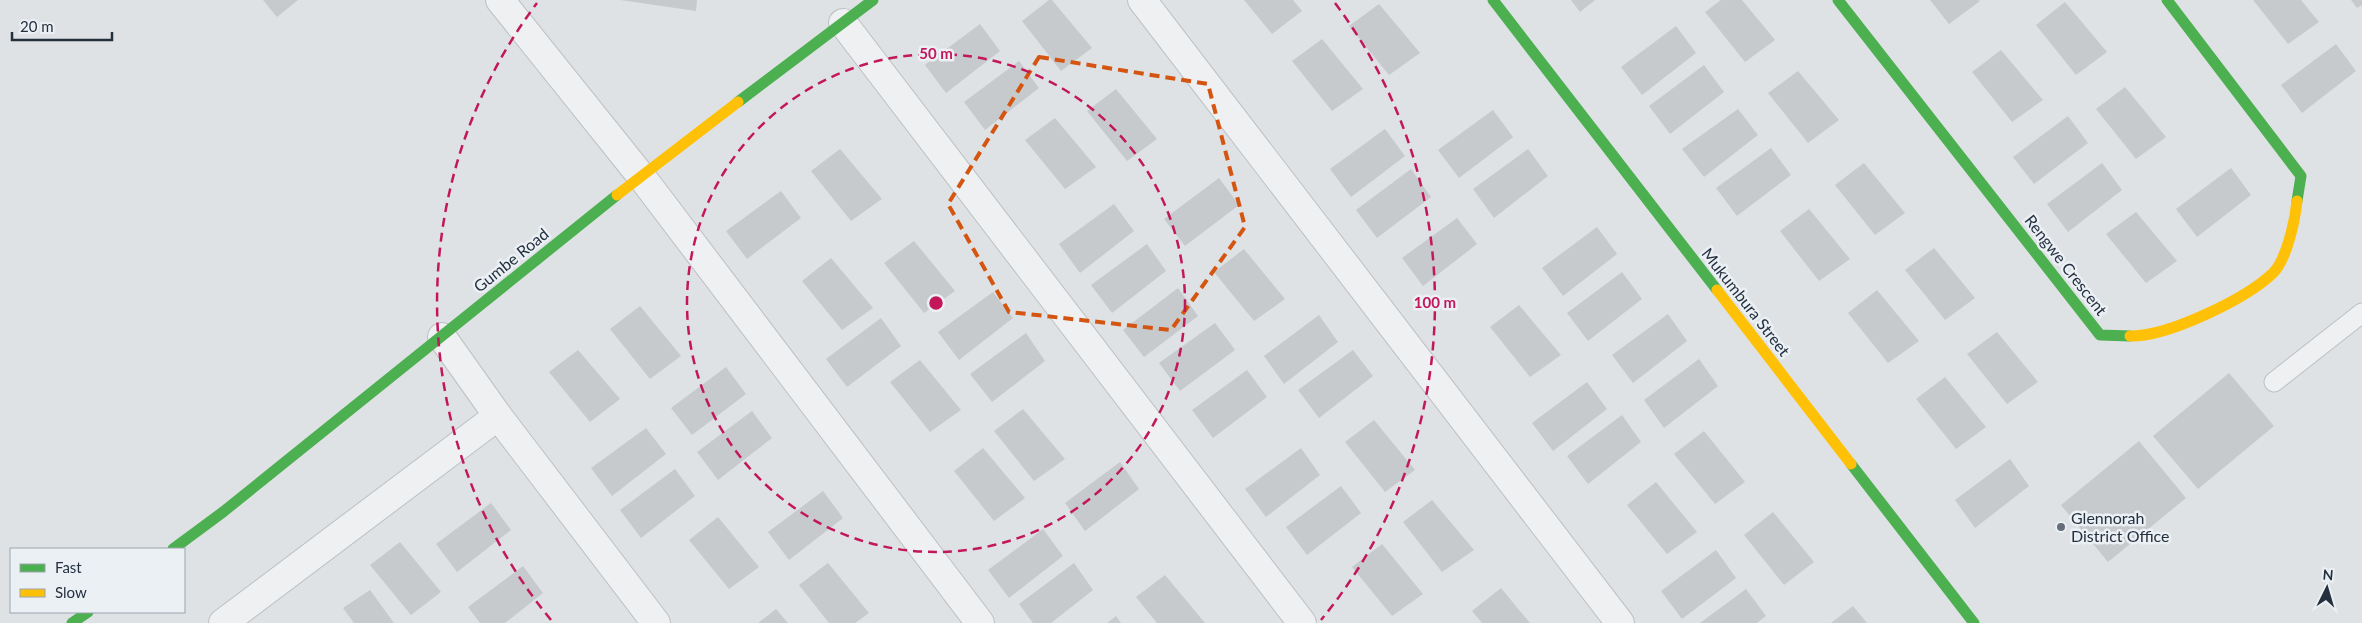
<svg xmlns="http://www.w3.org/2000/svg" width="2362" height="623" font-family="Lato,sans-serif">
<rect width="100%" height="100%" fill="#dfe2e5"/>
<g fill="#c7cacd">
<polygon points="263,0 298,0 277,17"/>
<polygon points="620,0 697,0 696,11"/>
<polygon points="1049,0 1052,0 1092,48 1061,71 1022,21"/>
<polygon points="1244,0 1293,0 1302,11 1272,34"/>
<polygon points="1571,0 1595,0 1580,12"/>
<polygon points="1721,0 1742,0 1775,40 1745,62 1705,12"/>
<polygon points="1930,0 1978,0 1980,1 1949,24"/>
<polygon points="2253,0 2301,0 2319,22 2288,44"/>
<polygon points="2351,0 2362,0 2362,5 2357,8"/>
<polygon points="2065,2 2107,52 2076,75 2036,25"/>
<polygon points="1379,4 1420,53 1389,75 1349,26"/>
<polygon points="980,24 1000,51 946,93 925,65"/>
<polygon points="1676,26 1696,53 1642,95 1621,67"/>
<polygon points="1322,39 1363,89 1332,111 1292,61"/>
<polygon points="2336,44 2356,71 2302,113 2281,85"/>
<polygon points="2001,50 2043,100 2012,122 1972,72"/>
<polygon points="1019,61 1039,88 985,130 964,102"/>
<polygon points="1704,65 1724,92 1670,134 1649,106"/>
<polygon points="1798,71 1839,120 1808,143 1768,93"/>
<polygon points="2125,87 2166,137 2136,159 2096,109"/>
<polygon points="1116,89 1157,139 1127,161 1087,111"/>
<polygon points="1738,109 1758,135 1704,177 1682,149"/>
<polygon points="1493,110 1513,137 1459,178 1438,150"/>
<polygon points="2068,116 2088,143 2034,184 2013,157"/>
<polygon points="1055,118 1096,167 1065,189 1025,140"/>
<polygon points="1385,129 1405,156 1351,197 1330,169"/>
<polygon points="1771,148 1791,175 1737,216 1716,188"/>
<polygon points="840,149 882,199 851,221 811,171"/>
<polygon points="1528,149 1548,176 1494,218 1473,189"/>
<polygon points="1864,163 1905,213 1875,235 1835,185"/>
<polygon points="2102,163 2122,190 2068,232 2047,204"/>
<polygon points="2231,168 2251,195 2197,237 2176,209"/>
<polygon points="1411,169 1431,197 1377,238 1356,210"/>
<polygon points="1219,178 1239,205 1185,246 1164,219"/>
<polygon points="781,191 801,218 747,259 726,231"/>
<polygon points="1114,204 1134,231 1080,273 1059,244"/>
<polygon points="1809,209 1850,259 1819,281 1780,231"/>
<polygon points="2136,212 2177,261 2146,283 2106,234"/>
<polygon points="1457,218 1477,244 1423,286 1402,258"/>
<polygon points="1597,227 1617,254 1563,296 1542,268"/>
<polygon points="914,241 955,291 924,313 884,263"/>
<polygon points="1147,244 1166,271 1112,313 1091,285"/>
<polygon points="1934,248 1975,298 1945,320 1905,270"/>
<polygon points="1244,249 1285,299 1254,321 1214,272"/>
<polygon points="831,258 873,308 842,330 802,281"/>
<polygon points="1622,272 1642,299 1588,341 1567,313"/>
<polygon points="1178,288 1198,316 1144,357 1123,330"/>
<polygon points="1877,290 1919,341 1888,363 1848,313"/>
<polygon points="993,292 1013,318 959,360 938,332"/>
<polygon points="1519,305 1561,355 1530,377 1490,327"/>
<polygon points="640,306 681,356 650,379 610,329"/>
<polygon points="1668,314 1687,341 1633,383 1612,355"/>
<polygon points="1319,315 1338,342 1284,384 1264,356"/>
<polygon points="881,318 901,346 847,387 826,359"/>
<polygon points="1215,323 1235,350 1180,391 1159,363"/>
<polygon points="1997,332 2038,382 2007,404 1967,354"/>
<polygon points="1026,333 1045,361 992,402 970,374"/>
<polygon points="578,350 620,399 590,422 549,372"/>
<polygon points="1353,350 1373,376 1319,418 1298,390"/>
<polygon points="1699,359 1718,386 1664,428 1644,400"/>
<polygon points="920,360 961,410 930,432 890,382"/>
<polygon points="726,367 746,394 692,435 671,408"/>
<polygon points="1247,370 1267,397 1213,438 1192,410"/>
<polygon points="2229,373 2274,426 2198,489 2153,436"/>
<polygon points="1945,377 1986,427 1956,449 1916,399"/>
<polygon points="1587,382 1607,409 1553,451 1532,423"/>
<polygon points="1023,409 1065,459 1034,481 994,431"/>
<polygon points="752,411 772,438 718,480 697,452"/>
<polygon points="1622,415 1641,442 1588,484 1567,456"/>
<polygon points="1374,420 1415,470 1385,492 1345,442"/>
<polygon points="646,428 666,454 612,496 591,468"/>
<polygon points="1704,431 1745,482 1715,504 1674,454"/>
<polygon points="2139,441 2186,498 2108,562 2061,505"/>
<polygon points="983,448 1025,498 994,521 954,471"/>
<polygon points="1301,448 1320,475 1266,517 1245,489"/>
<polygon points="2010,459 2029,486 1975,528 1955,500"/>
<polygon points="1120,462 1139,489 1085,531 1065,503"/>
<polygon points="675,469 695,496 641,538 620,510"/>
<polygon points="1656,482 1697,532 1667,554 1627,505"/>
<polygon points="1341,486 1361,513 1307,555 1286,527"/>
<polygon points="823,491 843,518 789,560 768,532"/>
<polygon points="1432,500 1474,550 1442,572 1403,522"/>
<polygon points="491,503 511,530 457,572 436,544"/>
<polygon points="1773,512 1814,562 1784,585 1744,535"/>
<polygon points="718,517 759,567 729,589 689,540"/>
<polygon points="1043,529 1063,556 1009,598 988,570"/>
<polygon points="400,542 441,592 411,615 370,565"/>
<polygon points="1382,544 1423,594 1392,616 1352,567"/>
<polygon points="1716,550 1736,578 1682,619 1661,591"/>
<polygon points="828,563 869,613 855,623 829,623 799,585"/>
<polygon points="1074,563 1093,590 1051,623 1033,623 1019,604"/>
<polygon points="523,566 543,593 505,623 480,623 468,607"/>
<polygon points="1165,575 1205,623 1157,623 1136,597"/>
<polygon points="1501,588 1530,623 1482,623 1472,611"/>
<polygon points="1746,589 1766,616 1757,623 1700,623"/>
<polygon points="370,590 394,623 354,623 343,608"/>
<polygon points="1853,606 1867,623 1831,623"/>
<polygon points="776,609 788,623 758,623"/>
<polygon points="1116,616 1121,623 1107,623"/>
</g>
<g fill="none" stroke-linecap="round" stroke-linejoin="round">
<g stroke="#bdc0c3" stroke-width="21">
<polyline id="lane" points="2274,382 2362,313"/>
</g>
<g stroke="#bdc0c3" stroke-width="30">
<g id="street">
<polyline points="500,0 641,176 980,623"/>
<polyline points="1142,0 1620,623"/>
<polyline points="843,23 1302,623"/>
<polyline points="442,337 498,416 656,623"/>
<polyline points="223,623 498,416"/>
</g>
</g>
<use href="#lane" stroke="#eef0f2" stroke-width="19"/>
<use href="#street" stroke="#eef0f2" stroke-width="28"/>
<g stroke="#4caf50" stroke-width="11">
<polyline points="1493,0 1717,290"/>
<polyline points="1838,0 2100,335 2130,336"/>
<polyline points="2167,0 2301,176 2297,201"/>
<polyline points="738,102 873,0"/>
<polyline points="1851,464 1974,623"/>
<polyline points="173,549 223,512 617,195"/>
<polyline points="72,623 88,612"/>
</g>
<g stroke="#ffc107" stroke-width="11">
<polyline points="617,195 738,102"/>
<polyline points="1717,290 1851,464"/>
<path d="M2130,336C2167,337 2246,299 2273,273C2287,259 2295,220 2297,201"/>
</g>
</g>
<path fill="none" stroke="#d45511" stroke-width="4" stroke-dasharray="10 6" stroke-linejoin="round" d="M1039,57L1208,84L1245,227L1171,330L1009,312L948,204Z"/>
<g fill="none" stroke="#c2185b" stroke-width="2.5" stroke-dasharray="9 6">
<circle cx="936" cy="303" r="249"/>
<path d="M551 620A499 499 0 0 1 537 3M1335 3A499 499 0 0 1 1321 620"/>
</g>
<circle fill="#666e79" stroke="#ebf0f5" stroke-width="2" cx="2061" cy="527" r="5"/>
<g text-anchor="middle" stroke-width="5" stroke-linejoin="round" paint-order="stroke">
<g font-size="16" fill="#25303f" stroke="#ebf0f5">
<text transform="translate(511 260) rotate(-39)" y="6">Gumbe Road</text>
<text transform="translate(2066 265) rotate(52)" y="6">Rengwe Crescent</text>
<text transform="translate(1746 302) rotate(52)" y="6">Mukumbura Street</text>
</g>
<g font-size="16" fill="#25303f" stroke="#ebf0f5" text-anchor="start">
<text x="2071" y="524">Glennorah<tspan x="2071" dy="18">District Office</tspan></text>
</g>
</g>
<circle cx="936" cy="303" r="8" fill="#c2185b" stroke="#ebf0f5" stroke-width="2.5"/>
<g font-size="15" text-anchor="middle" font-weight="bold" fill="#c2185b" stroke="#ebf0f5" stroke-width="5" stroke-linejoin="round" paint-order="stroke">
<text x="936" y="59">50 m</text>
<text x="1435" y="308">100 m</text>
</g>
<rect x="10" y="548" width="175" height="65" fill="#ebf0f5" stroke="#9ca3ac"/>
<rect x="20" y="564" width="25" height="8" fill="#4caf50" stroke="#9ca3ac"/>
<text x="55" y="573" font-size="15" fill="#25303f">Fast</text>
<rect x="20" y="589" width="25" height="8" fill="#ffc107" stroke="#9ca3ac"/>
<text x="55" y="598" font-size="15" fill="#25303f">Slow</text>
<g transform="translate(2327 588) rotate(5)" stroke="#ebf0f5" stroke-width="4" paint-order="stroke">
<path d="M0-4L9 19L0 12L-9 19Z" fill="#25303f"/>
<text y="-8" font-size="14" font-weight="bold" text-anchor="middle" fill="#25303f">N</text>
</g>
<path d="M12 32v8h100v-8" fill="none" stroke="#25303f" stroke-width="2.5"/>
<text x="20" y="32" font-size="15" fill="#25303f" stroke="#ebf0f5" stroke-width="4" paint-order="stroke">20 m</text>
</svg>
